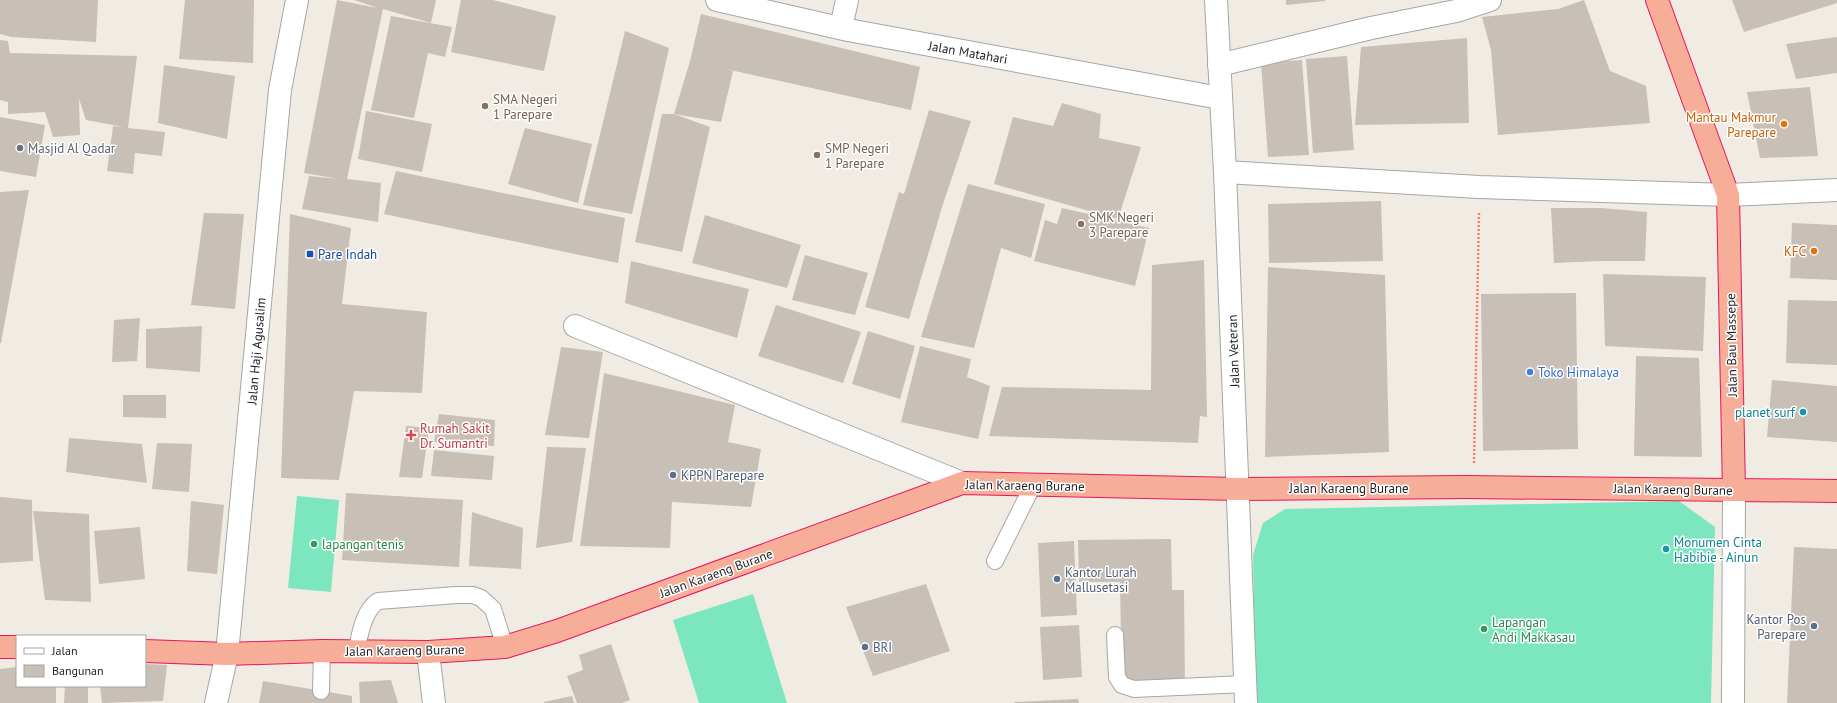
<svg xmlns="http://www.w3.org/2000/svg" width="1837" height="703" font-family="'PT Sans',sans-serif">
<rect width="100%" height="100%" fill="#f0ece4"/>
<g fill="#7ce6bf">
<polygon points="297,496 339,500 331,592 288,588"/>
<polygon points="1679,501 1715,527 1711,703 1256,703 1253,555 1263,523 1285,509"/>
<polygon points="753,594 787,703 699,703 673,620"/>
</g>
<g fill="#c8bfb7">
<polygon points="0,0 98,0 96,42 11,37 0,34"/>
<polygon points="185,0 254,0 253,63 179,59"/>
<polygon points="337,0 378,8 354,0 436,0 431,23 383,9 347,179 381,183 378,222 302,209 309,176 339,179 304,173"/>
<polygon points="461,0 493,0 556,16 544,71 451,52"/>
<polygon points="1286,0 1325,0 1325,1 1286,5"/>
<polygon points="1584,0 1610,71 1646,86 1650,123 1498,135 1491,50 1482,17 1558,9"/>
<polygon points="1732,0 1837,0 1837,3 1744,32"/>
<polygon points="701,14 920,67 911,110 726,69 733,71 721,122 674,114 690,61"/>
<polygon points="391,16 452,27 445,57 428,53 414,118 371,110"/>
<polygon points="625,31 669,48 632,214 583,205"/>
<polygon points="1837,37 1837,73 1796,79 1786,44"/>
<polygon points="1467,38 1469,123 1355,125 1361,47"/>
<polygon points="0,40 8,41 10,53 137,56 128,128 165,132 162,156 135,153 133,174 107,171 113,126 124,127 86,120 79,99 80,135 53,137 45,112 8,114 8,102 0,100"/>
<polygon points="1347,56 1354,150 1313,153 1306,59"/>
<polygon points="1302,60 1309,155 1268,157 1261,63"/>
<polygon points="164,65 235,76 227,139 158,123"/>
<polygon points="1810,87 1818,156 1760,158 1747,92"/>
<polygon points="1062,103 1101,114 1099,138 1141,147 1118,219 994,184 1013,117 1053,126"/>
<polygon points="929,110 971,121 943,204 909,319 865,307 899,192 904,194"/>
<polygon points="366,111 432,124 422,172 358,159"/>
<polygon points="662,114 674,114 710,127 682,252 635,242"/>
<polygon points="0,117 45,125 36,177 0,171"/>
<polygon points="525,128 592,144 578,203 508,184"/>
<polygon points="396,171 625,218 618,263 384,214"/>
<polygon points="968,184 1045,204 1031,258 1001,248 974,348 921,337"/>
<polygon points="29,190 1,343 0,343 0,192"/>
<polygon points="1381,201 1383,261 1269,263 1268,204"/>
<polygon points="1062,208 1149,228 1135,286 1034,261 1045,220 1057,224"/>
<polygon points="1551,208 1601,208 1647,212 1645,261 1600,261 1554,263"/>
<polygon points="204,213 244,214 235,309 191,305"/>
<polygon points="290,214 351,228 342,304 427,312 422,393 354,391 339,480 281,478"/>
<polygon points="705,215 801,245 787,288 692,263"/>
<polygon points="1792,223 1837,225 1837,280 1790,278"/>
<polygon points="805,255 868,273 855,315 792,300"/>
<polygon points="1204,260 1207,417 1200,416 1198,443 989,436 1002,387 1151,390 1152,265"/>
<polygon points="631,261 749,289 737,338 625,303"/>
<polygon points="1268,267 1385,275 1389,452 1265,457"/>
<polygon points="1603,274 1706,277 1703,351 1605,346"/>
<polygon points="1576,293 1578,449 1483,451 1481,294"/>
<polygon points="1788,300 1837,301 1837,365 1786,363"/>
<polygon points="776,305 861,332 843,383 758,356"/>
<polygon points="140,318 137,361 112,362 114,320"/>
<polygon points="202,326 200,372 146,368 146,329"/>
<polygon points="868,331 915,346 900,399 852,384"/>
<polygon points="920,346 971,359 967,377 990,386 978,439 901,422"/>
<polygon points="561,347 603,352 589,438 545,435"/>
<polygon points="1636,356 1699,358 1702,457 1634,456"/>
<polygon points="604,373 735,405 728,442 761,449 751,507 672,502 670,548 580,546"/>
<polygon points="1772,380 1837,386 1837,442 1767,437"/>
<polygon points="123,395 166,395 166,418 123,417"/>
<polygon points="439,414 495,420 494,446 434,442"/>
<polygon points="406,426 429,428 422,478 399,477"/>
<polygon points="69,438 142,444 147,483 66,472"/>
<polygon points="157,443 192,444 189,492 152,489"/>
<polygon points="547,447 586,448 572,542 536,548"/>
<polygon points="434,450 494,456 492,480 431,476"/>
<polygon points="346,493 463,500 459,567 342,560"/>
<polygon points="0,497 32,500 33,561 0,563"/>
<polygon points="191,501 224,505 217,574 187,571"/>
<polygon points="33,511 89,514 91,602 45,600"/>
<polygon points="472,512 523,528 521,569 469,566"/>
<polygon points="140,527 145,579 99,584 94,531"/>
<polygon points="1171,539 1172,590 1184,590 1185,691 1122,692 1120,582 1079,582 1078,540"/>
<polygon points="1074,541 1077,615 1041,617 1038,543"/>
<polygon points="1794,547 1837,549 1837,703 1787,703"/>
<polygon points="926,584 950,651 873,676 846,607"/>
<polygon points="1079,625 1082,677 1043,680 1040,627"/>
<polygon points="611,644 630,700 622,703 577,703 567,676 583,670 579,655"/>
<polygon points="145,664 167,665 163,701 102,703 100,686 145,686"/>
<polygon points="17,667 17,686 56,686 56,703 0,703 0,669"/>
<polygon points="391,680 398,703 360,703 359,682"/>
<polygon points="263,681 352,696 352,703 259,703"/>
<polygon points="65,686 88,686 88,703 64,703"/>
<polygon points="572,696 574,703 544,703 544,702"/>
<polygon points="1078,699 1079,703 1014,703 1014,702"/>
</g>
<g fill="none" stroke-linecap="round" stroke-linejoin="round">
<g stroke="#a6a6a6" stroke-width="18">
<g id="service">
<polyline points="995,561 1033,485"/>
<polyline points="1115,635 1117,677 1122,685 1134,689 1245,684"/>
<path d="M356,652C360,635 363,611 378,601L456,595H473L481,598L493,609L505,647"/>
<polyline points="321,691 322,651"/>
</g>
</g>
<g stroke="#a6a6a6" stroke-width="24">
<g id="minor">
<polyline points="717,0 848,30 1220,98"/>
<polyline points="841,28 847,0"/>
<polyline points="1219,65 1371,28 1456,11 1490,0"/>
<polyline points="1225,172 1479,187 1728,195 1837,190"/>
<polyline points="575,326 962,483"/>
<polyline points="428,652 434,703"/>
<polyline points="1733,703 1734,490"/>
</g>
</g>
<g stroke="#a6a6a6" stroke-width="24">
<g id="tertiary">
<polyline points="1216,0 1225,172 1246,703"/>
<polyline points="216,703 227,654 280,90 297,0"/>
</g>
</g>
<g stroke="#e9165b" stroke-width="24">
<g id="trunk">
<polyline points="1657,0 1728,195 1734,490"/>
<polyline points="0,647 17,647"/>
<polyline points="145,651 227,654 322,651 428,652 505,647 557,631 962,483 1239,489 1466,487 1837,491"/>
</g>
</g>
<polyline stroke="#ff7966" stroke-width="2.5" stroke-dasharray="2 2" stroke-linecap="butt" points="1474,463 1479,213"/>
<use href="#service" stroke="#fff" stroke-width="16"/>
<use href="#minor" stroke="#fff" stroke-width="22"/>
<use href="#tertiary" stroke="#fff" stroke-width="22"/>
<use href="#trunk" stroke="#f6ae98" stroke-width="22"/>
</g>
<g fill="#8d6e63" stroke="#fff" stroke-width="1.5">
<circle cx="485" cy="106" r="4"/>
<circle cx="817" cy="155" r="4"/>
<circle cx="1081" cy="224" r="4"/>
</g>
<g fill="#e8710a" stroke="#fff" stroke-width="1.5">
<circle cx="1784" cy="124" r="4"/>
<circle cx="1814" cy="251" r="4"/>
</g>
<circle fill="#6b7280" stroke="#fff" stroke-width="1.5" cx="20" cy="148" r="4"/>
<rect fill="#1a4fb4" stroke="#fff" stroke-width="1.5" x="306" y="250" width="8" height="8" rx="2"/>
<circle fill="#3f7fe0" stroke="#fff" stroke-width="1.5" cx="1530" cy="372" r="4"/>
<g fill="#0f9aa8" stroke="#fff" stroke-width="1.5">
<circle cx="1803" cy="412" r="4"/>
<circle cx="1666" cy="549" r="4"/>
</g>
<path fill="#e0444e" stroke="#fff" stroke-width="1.5" d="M409 429h4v4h4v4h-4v4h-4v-4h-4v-4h4z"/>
<g fill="#5c6f8a" stroke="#fff" stroke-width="1.5">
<circle cx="673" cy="475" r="4"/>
<circle cx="1057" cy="579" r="4"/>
<circle cx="1814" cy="626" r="4"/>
<circle cx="865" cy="647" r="4"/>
</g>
<g fill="#2e9e5b" stroke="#fff" stroke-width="1.5">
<circle cx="314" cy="544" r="4"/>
<circle cx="1484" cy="629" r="4"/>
</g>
<g text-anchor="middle" stroke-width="3" stroke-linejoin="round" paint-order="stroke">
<g font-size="13" fill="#1f1f1f" stroke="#fff">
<text transform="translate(968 52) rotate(10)" y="5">Jalan Matahari</text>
<text transform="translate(1731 345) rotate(-91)" y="5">Jalan Bau Massepe</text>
<text transform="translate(256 351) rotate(-85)" y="5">Jalan Haji Agusalim</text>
<text transform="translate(1233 351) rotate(-92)" y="5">Jalan Veteran</text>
<text transform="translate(1025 485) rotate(1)" y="5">Jalan Karaeng Burane</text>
<text x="1349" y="493">Jalan Karaeng Burane</text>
<text transform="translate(1673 489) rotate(1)" y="5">Jalan Karaeng Burane</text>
<text transform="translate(716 573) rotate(-20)" y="5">Jalan Karaeng Burane</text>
<text transform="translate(405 650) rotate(-1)" y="5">Jalan Karaeng Burane</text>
</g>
<g font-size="13" fill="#785e54" stroke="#fff" text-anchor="start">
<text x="493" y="104">SMA Negeri<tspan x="493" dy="15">1 Parepare</tspan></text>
<text x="825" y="153">SMP Negeri<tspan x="825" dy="15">1 Parepare</tspan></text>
<text x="1089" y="222">SMK Negeri<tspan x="1089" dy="15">3 Parepare</tspan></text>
</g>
<g font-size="13" fill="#c56008" stroke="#fff" text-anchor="end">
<text x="1776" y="122">Mantau Makmur<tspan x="1776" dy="15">Parepare</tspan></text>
<text x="1806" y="256">KFC</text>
</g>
<g font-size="13" fill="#5b616d" stroke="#fff" text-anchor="start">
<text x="28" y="153">Masjid Al Qadar</text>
</g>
<g font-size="13" fill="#164399" stroke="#fff" text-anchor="start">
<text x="318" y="259">Pare Indah</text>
</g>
<g font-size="13" fill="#366cbe" stroke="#fff" text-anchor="start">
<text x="1538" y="377">Toko Himalaya</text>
</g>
<g font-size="13" fill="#0d838f" stroke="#fff" text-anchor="end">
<text x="1795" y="417">planet surf</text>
<text x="1674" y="547" text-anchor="start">Monumen Cinta<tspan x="1674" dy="15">Habibie - Ainun</tspan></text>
</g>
<g font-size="13" fill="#be3a42" stroke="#fff" text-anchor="start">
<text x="420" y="433">Rumah Sakit<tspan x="420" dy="15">Dr. Sumantri</tspan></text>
</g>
<g font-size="13" fill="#4e5e75" stroke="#fff" text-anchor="start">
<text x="681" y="480">KPPN Parepare</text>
<text x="1065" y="577">Kantor Lurah<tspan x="1065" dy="15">Mallusetasi</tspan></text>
<text x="1806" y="624" text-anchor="end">Kantor Pos<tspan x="1806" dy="15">Parepare</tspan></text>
<text x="873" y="652">BRI</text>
</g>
<g font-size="13" fill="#27864d" stroke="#fff" text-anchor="start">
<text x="322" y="549">lapangan tenis</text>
<text x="1492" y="627">Lapangan<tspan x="1492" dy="15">Andi Makkasau</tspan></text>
</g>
</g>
<rect x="16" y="635" width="130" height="52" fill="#ffffff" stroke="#a5a5a5"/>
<rect x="24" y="648" width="20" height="6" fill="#ffffff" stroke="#a5a5a5"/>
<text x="52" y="655" font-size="12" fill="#1f1f1f">Jalan</text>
<rect x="24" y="665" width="20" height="12" fill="#c8bfb7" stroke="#a5a5a5"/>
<text x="52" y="675" font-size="12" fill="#1f1f1f">Bangunan</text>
</svg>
